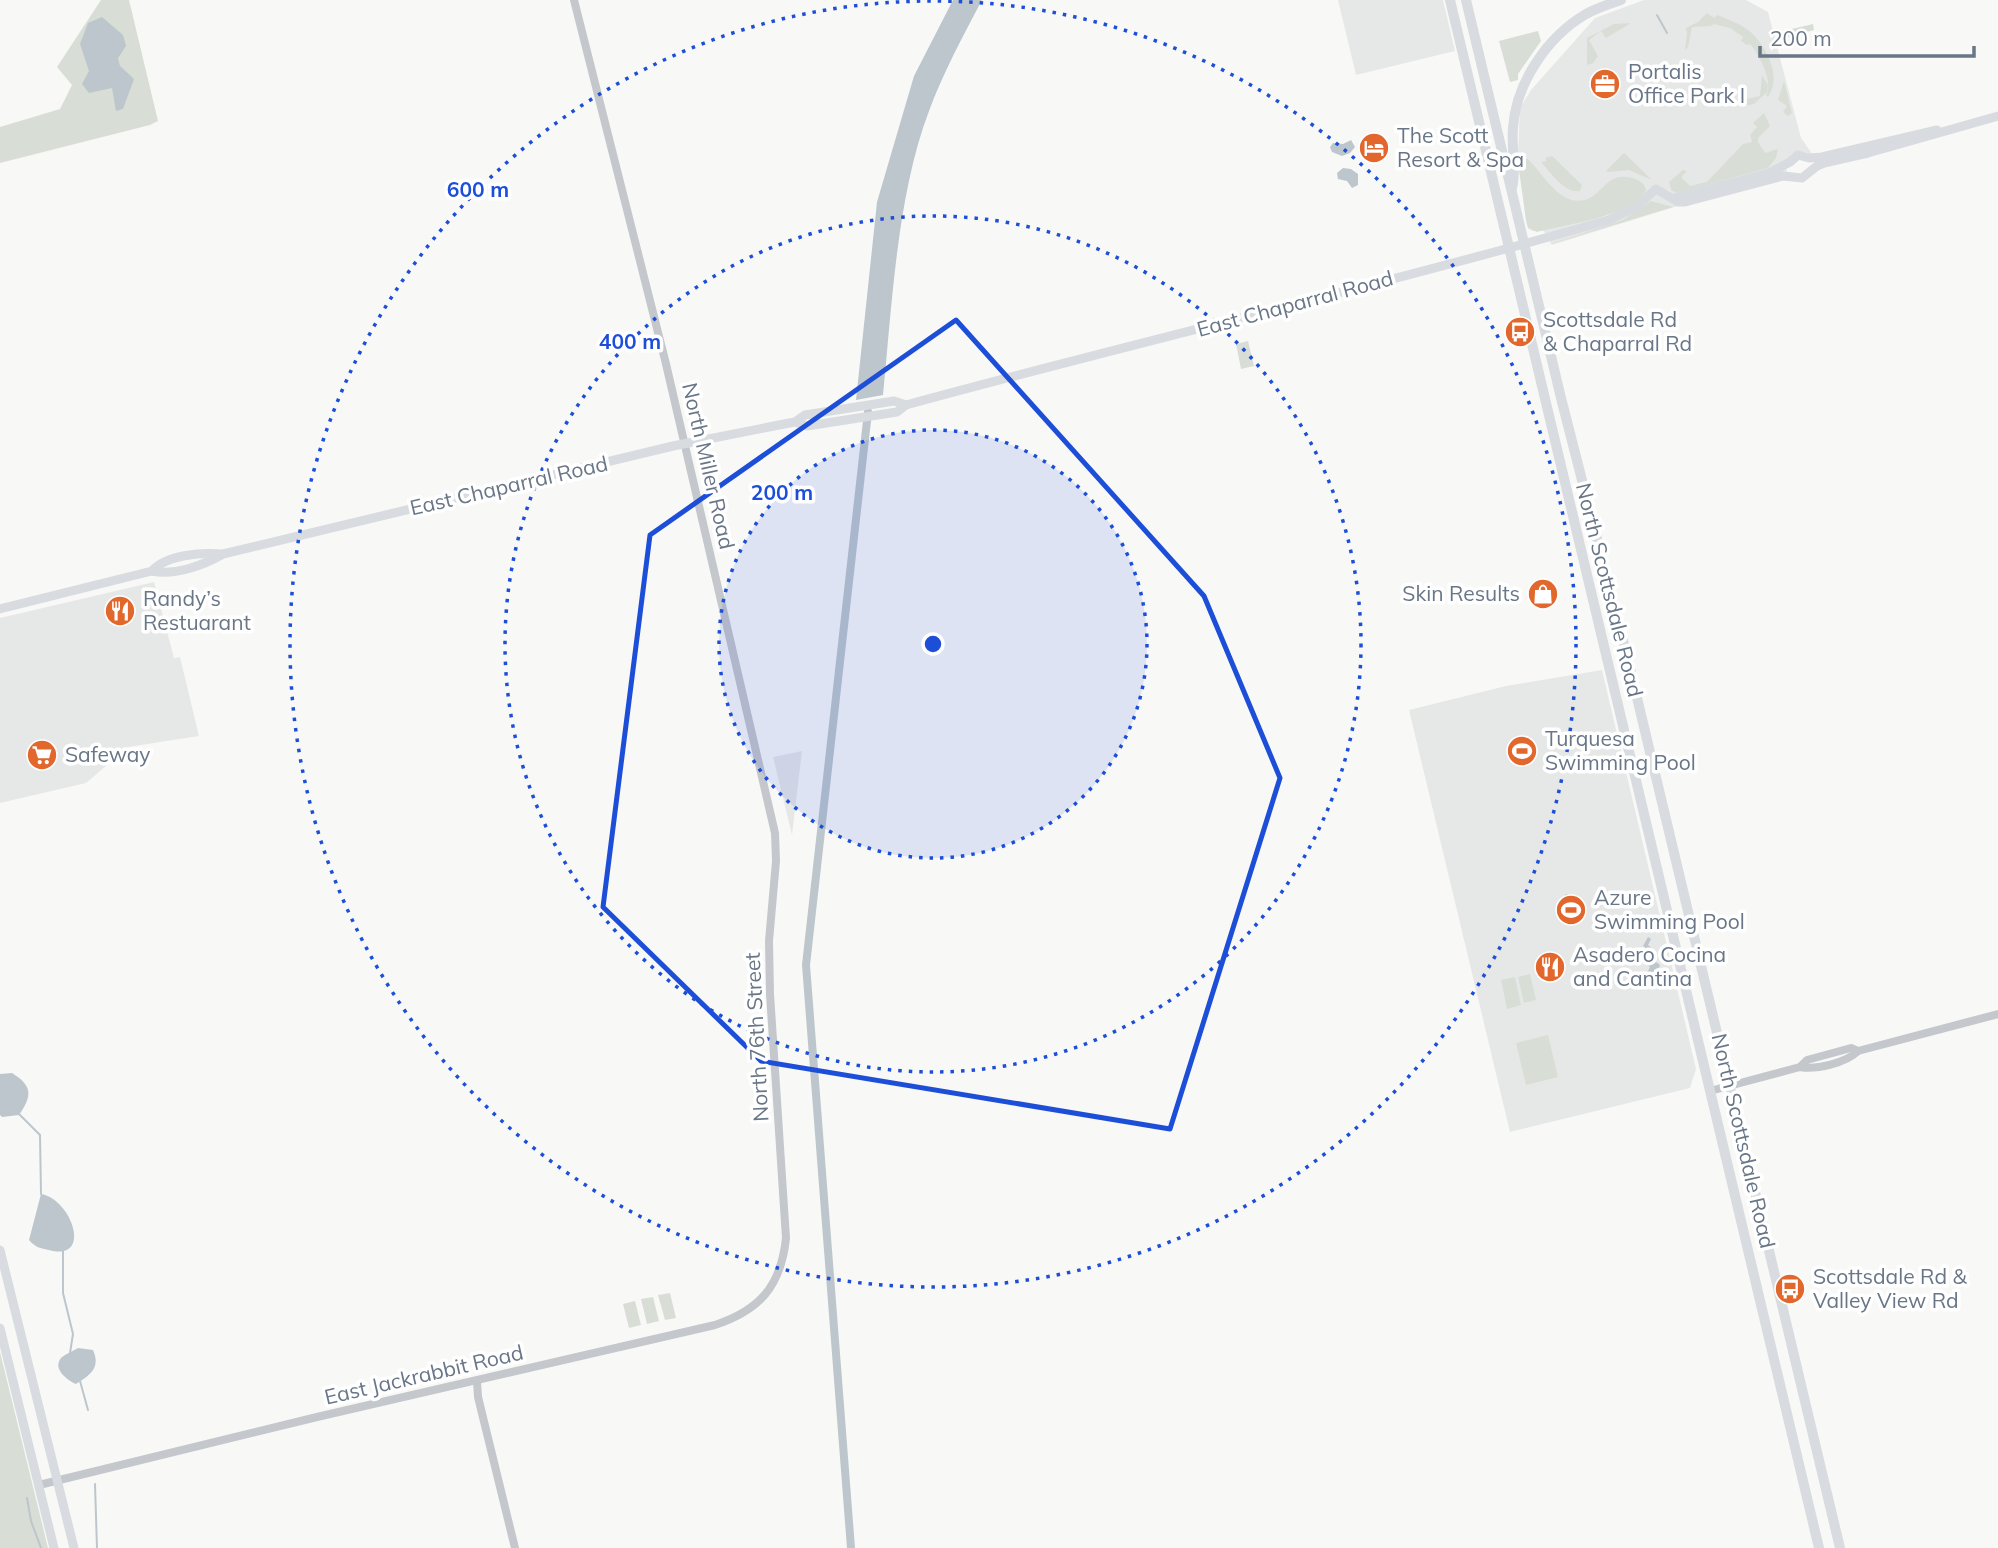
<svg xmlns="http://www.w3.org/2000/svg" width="1998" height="1548" font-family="Mulish,sans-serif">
<rect width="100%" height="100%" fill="#f8f9f6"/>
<g fill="#e6e8e7">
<polygon points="1338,0 1443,0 1455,51 1356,75"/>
<polygon points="1644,0 1746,0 1768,12 1801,138 1813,155 1804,152 1792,154 1786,162 1787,172 1552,245 1543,230 1533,231 1528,228 1526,222 1518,154 1520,108 1531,90 1595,18"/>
<polygon points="154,582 174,658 180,657 199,736 128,747 86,783 0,803 0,618"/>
<polygon points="1602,670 1696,1069 1690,1088 1510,1132 1409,710 1506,686"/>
<polygon points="802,751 792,835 773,757"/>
</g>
<g fill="#d8ded5">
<polygon points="101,0 129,0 158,121 150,125 0,163 0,127 60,109 72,85 57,67"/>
<path d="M1707,13L1714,18L1717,15C1727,19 1738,23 1747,29C1765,43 1783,76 1768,97L1766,95C1774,83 1759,54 1750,44L1747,45L1741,41L1743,37L1730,28L1714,24L1711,26L1692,27L1688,47L1685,50L1687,34L1686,28L1698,22Z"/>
<polygon points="1631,23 1606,38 1601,31 1589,40 1598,56 1593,63 1587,65 1587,38 1614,24"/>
<polygon points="1813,24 1814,30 1785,38 1783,31"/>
<polygon points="1538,31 1541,41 1518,74 1518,80 1510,82 1499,41"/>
<polygon points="1762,75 1768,85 1767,92 1754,104 1744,106 1737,100 1740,98 1742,100 1760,96"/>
<polygon points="1784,81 1792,113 1788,116 1783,112 1787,106 1778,100"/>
<polygon points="1764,113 1770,126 1758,138 1758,142 1765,153 1778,149 1776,158 1768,168 1677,193 1671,190 1669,182 1683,170 1687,171 1681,177 1690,186 1707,182 1743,144 1752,142 1750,135 1757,127 1753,123"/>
<polygon points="1624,153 1652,180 1629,170 1609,172 1606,171"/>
<path d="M1552,156L1582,185L1580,191C1565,194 1551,173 1541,162L1547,161L1545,158Z"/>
<path d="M1517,157L1528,159C1540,171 1554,195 1572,200C1576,201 1583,201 1588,199C1606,190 1608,170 1635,179C1642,182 1644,183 1646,190C1634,216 1563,225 1537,232L1528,228L1526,219Z"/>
<polygon points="1651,201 1673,207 1541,247 1623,220"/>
<polygon points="1248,341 1254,366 1241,369 1236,344"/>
<polygon points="1530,974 1536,1000 1524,1003 1518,977"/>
<polygon points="1515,977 1521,1005 1507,1009 1501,980"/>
<polygon points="1548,1035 1558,1077 1526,1085 1516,1043"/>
<polygon points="670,1293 676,1318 665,1320 658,1295"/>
<polygon points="653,1297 659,1321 647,1324 641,1299"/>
<polygon points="635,1301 641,1325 629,1328 623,1304"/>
<polygon points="0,1352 48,1548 0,1548"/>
</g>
<g fill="#bcc6cc">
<path d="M953,0H982C963,36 943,73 929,111C897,195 892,305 883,395L856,400L877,202L914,76Z"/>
<polygon points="102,17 123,35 126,46 118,58 120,66 134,79 123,109 116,111 112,88 89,93 82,84 89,71 80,44 88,23"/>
<polygon points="1351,140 1355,147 1350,153 1342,156 1332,152 1330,147 1333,143 1343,144"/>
<polygon points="1343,168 1351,169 1358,174 1358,185 1352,188 1347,181 1338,179 1337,173"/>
<polygon points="1526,739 1530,746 1528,749 1536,757 1533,762 1523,760 1524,757 1521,755 1517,760 1511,753 1513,750 1510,748"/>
<polygon points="1566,894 1575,898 1575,906 1579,912 1578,915 1581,918 1578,922 1574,920 1571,924 1558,915 1562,909 1566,909 1559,904"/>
<polygon points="1648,937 1651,939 1648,945 1653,949 1650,954 1653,956 1652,959 1660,965 1653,981 1646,981 1645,977 1650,967 1641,961 1640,956 1648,950 1643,946"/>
<path d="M12,1073C33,1086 32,1096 19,1115L2,1117L0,1115V1074Z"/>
<path d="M41,1194C71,1199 92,1258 53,1251C41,1248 37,1249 29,1240Z"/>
<path d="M78,1348L93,1350C101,1368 90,1375 76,1384C67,1380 51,1368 62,1357C66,1354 73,1351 78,1348Z"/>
</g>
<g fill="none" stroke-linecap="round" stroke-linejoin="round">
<g stroke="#bcc6cc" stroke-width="2">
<polyline points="1657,15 1667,33"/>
<polyline points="19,1114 40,1135 41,1194"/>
<polyline points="63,1251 63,1293 73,1334 70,1353"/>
<polyline points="80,1381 88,1410"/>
<polyline points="95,1484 97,1548"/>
<polyline points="27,1498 31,1521 41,1548"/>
</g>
<polyline stroke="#bcc6cc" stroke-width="8" points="851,1548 806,965 868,412"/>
<g stroke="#c4c7cb" stroke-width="8">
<polyline points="1800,1067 1807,1060 1851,1048 1858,1051"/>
<path d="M1710,1091L1800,1067C1816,1070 1846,1063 1858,1051L1998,1014"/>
<polyline points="477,1381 478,1397 515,1548"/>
<path d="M39,1485L317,1417L715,1325C760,1310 781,1286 786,1238L770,994L769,941L776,861L775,833L666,364L574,0"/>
</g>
<g stroke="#d8dbdf" stroke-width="9">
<polyline points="1674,198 1769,173 1790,162 1798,155 1809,158 1822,157 1937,130"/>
<polyline points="795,422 805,415 894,401 906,405"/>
<path d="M152,571C166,555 201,552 222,554"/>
<path d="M0,609L152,571C175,576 204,565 223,554L673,446L784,424L795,422L807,426L897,412L906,405C1140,341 1376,287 1609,220L1636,207L1656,189L1678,202H1685L1783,176L1802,178L1817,166L1824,163L1868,153L1998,116"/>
<polyline points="0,1250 74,1548"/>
<polyline points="0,1328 54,1548"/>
</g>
<g stroke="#d8dbdf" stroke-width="10">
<polyline points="1450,0 1819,1548"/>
<polyline points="1466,0 1561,398 1628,660 1840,1548"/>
<path d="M1512,188C1517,168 1511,148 1513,128C1516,83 1547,37 1586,14C1597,8 1609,4 1621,0"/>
</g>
</g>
<path fill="none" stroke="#1d4ed8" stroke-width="5" stroke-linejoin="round" d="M956,320L1204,596L1280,778L1170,1129L761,1061L603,907L650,535Z"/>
<circle cx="933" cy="644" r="214" fill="#1d4ed8" fill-opacity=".12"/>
<g fill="none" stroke="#1d4ed8" stroke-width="3.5" stroke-dasharray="3.5 7">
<circle cx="933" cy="644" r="214"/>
<circle cx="933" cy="644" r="428"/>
<circle cx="933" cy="644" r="643"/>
</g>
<defs>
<g id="office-disc" transform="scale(1.575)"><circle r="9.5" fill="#e2672d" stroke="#fff"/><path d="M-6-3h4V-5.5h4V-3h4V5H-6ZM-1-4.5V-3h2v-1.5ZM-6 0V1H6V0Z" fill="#fff"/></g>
<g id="hotel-disc" transform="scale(1.575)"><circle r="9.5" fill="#e2672d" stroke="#fff"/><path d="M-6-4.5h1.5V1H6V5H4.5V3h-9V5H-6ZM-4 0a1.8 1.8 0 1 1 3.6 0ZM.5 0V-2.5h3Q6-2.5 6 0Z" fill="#fff"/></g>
<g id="bus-disc" transform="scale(1.575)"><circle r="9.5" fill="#e2672d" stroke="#fff"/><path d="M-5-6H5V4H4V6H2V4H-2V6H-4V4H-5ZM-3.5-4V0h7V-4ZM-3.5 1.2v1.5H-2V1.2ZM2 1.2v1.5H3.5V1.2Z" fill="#fff"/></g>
<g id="shop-disc" transform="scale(1.575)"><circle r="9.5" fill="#e2672d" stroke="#fff"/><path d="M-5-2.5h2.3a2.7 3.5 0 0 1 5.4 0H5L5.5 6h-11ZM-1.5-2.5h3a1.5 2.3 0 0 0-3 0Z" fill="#fff"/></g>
<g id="restaurant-disc" transform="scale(1.575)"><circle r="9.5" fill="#e2672d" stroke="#fff"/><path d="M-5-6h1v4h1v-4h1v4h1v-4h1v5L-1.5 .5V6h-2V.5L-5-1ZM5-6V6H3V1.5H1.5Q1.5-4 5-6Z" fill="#fff"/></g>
<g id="stadium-disc" transform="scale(1.575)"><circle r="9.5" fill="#e2672d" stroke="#fff"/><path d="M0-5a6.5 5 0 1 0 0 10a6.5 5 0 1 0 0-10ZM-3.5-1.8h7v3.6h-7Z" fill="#fff"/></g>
<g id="supermarket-disc" transform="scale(1.575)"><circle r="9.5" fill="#e2672d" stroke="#fff"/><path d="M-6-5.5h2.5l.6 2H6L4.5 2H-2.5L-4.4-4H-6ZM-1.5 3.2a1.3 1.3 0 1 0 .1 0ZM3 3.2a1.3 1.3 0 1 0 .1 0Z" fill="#fff"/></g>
</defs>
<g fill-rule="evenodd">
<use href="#office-disc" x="1605" y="84"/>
<use href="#hotel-disc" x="1374" y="148"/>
<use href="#bus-disc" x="1520" y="332"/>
<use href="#shop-disc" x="1543" y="594"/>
<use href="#restaurant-disc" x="120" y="611"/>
<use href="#stadium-disc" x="1522" y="751"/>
<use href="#supermarket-disc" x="42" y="755"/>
<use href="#stadium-disc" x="1571" y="910"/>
<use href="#restaurant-disc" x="1550" y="967"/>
<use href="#bus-disc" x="1790" y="1289"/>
</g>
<g text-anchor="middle" stroke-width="7" stroke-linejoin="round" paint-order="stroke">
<g font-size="21" fill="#687687" stroke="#fff" text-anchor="start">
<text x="1628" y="79">Portalis<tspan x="1628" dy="24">Office Park I</tspan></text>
<text x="1397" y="143">The Scott<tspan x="1397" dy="24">Resort &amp; Spa</tspan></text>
<text x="1543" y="327">Scottsdale Rd<tspan x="1543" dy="24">&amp; Chaparral Rd</tspan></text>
<text x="1520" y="601" text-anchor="end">Skin Results</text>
<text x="143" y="606">Randy’s<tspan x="143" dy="24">Restuarant</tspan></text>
<text x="1545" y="746">Turquesa<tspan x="1545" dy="24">Swimming Pool</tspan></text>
<text x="65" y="762">Safeway</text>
<text x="1594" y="905">Azure<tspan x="1594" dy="24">Swimming Pool</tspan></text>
<text x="1573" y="962">Asadero Cocina<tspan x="1573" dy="24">and Cantina</tspan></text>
<text x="1813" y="1284">Scottsdale Rd &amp;<tspan x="1813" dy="24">Valley View Rd</tspan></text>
</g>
<g font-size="21" fill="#687687" stroke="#fff">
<text transform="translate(1295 304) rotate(-15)" y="7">East Chaparral Road</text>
<text transform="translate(708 466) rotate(77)" y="7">North Miller Road</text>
<text transform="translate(509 486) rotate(-13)" y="7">East Chaparral Road</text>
<text transform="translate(1609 590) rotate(76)" y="7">North Scottsdale Road</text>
<text transform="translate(757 1037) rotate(-93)" y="7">North 76th Street</text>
<text transform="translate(1743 1141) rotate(77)" y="7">North Scottsdale Road</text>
<text transform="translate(424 1375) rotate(-13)" y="7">East Jackrabbit Road</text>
</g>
</g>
<circle cx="933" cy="644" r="10" fill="#1d4ed8" stroke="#fff" stroke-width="3.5"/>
<g font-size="21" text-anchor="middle" font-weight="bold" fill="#1d4ed8" stroke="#fff" stroke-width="7" stroke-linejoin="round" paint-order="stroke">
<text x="478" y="197">600 m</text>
<text x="630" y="349">400 m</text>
<text x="782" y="500">200 m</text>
</g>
<path d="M1760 46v10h214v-10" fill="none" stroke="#687687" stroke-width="3.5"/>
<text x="1770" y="46" font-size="21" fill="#687687" stroke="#ffffff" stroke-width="5" paint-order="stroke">200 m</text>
</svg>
